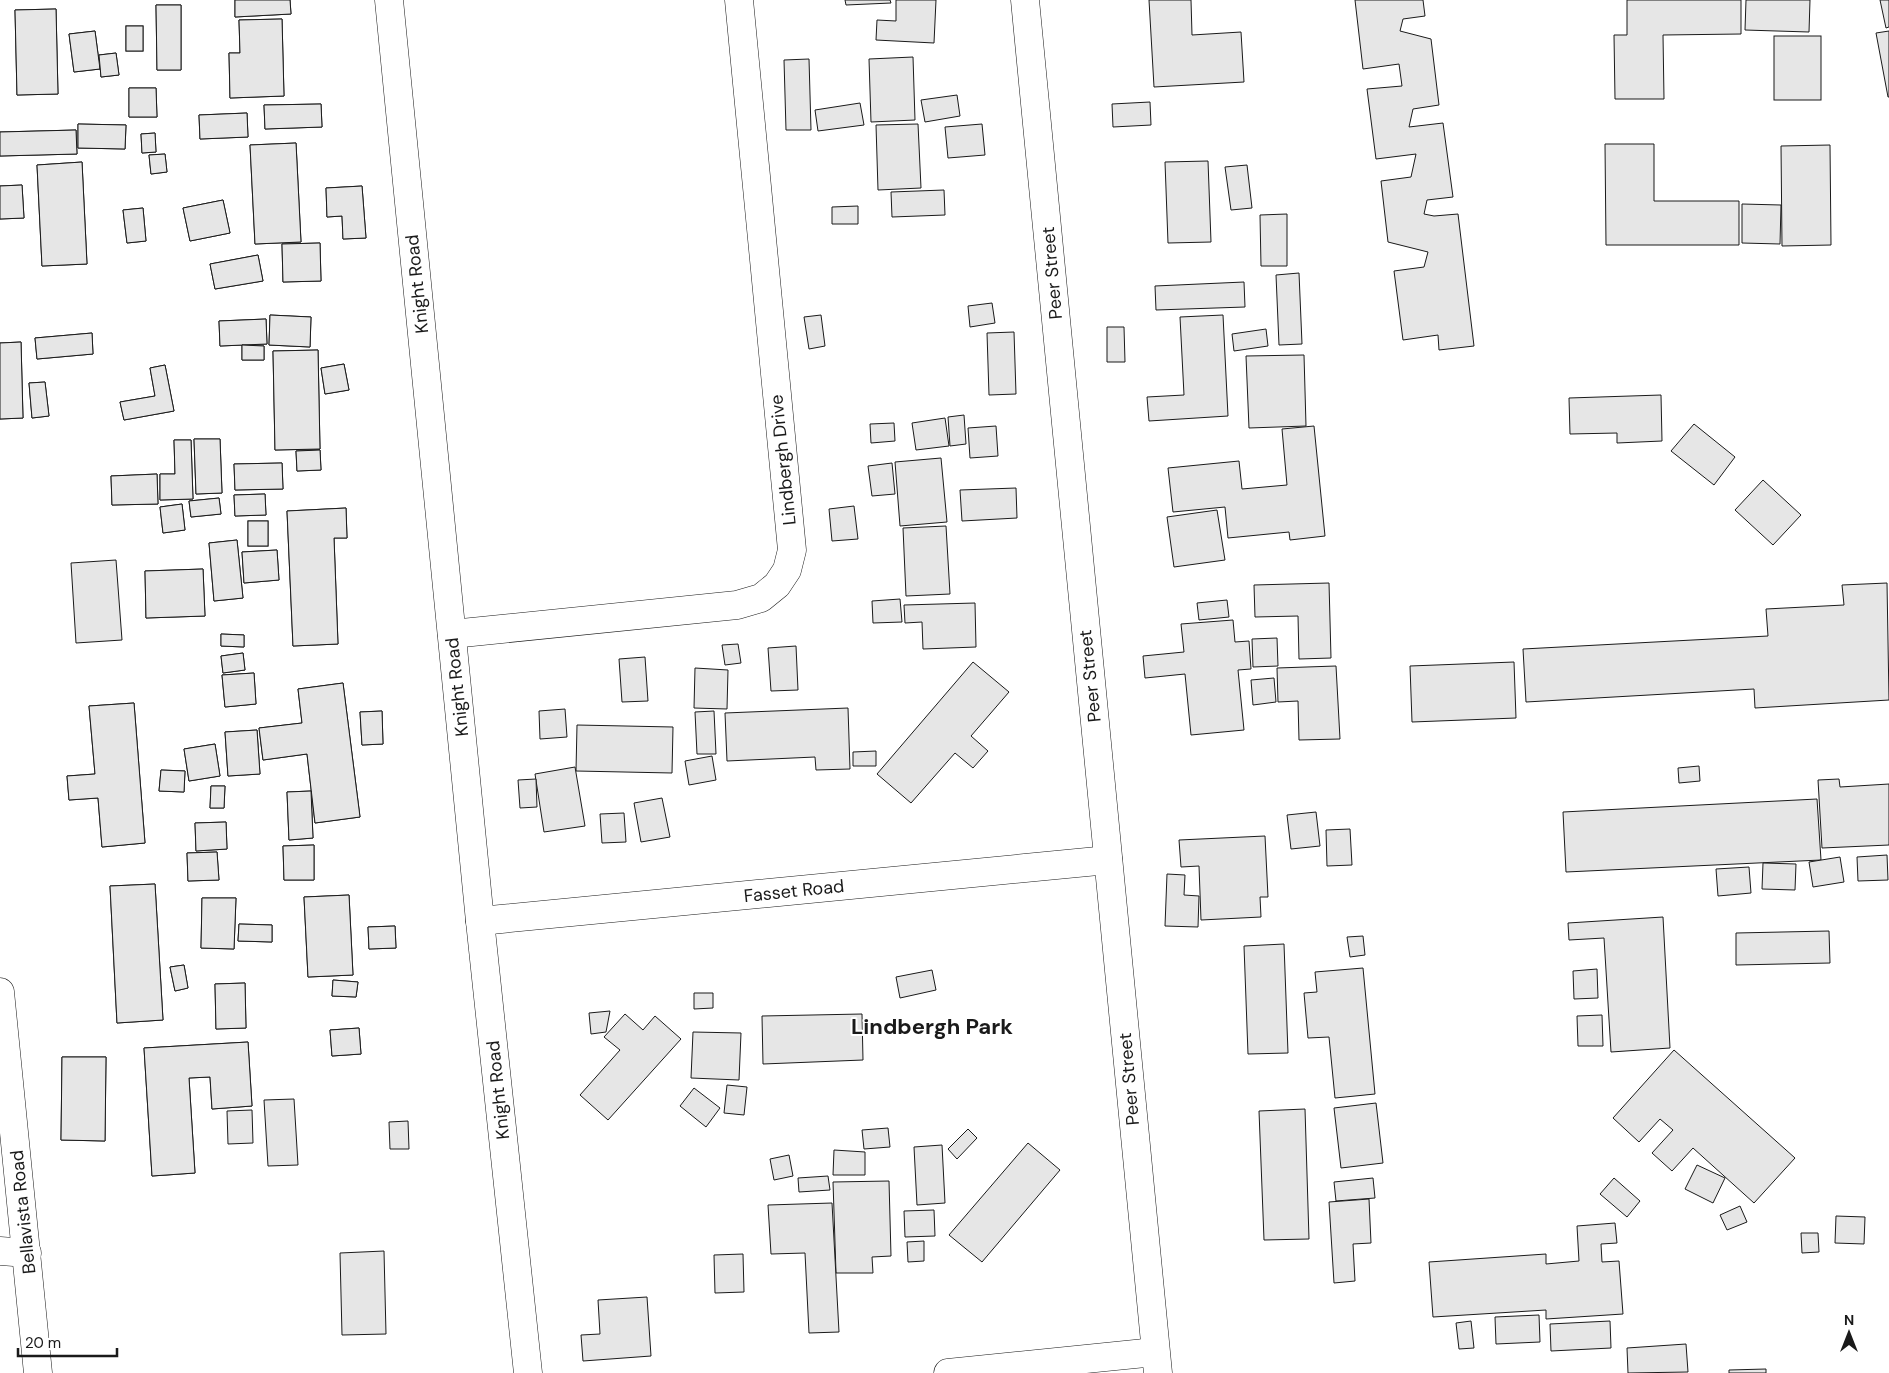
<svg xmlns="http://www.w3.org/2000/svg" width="1889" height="1373" font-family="'DM Sans',sans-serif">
<rect width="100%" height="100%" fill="#fff"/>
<g fill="#e6e6e6" stroke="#1a1a1a">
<polygon points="235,0 290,0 291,14 235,17"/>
<polygon points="235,0 290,0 291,14 235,17"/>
<polygon points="845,0 890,0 891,3 846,5"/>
<polygon points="896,0 936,0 934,43 876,40 877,20 896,21"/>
<polygon points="1149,0 1191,0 1192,35 1241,32 1244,82 1154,87"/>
<polygon points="1355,0 1423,0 1425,16 1403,19 1400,31 1431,39 1439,105 1413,109 1409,127 1443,123 1453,197 1427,200 1424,214 1434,216 1458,214 1474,346 1439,350 1438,335 1403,340 1394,271 1424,267 1428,252 1388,242 1381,181 1411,177 1416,154 1376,159 1367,89 1402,86 1399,64 1363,69"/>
<polygon points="1627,0 1741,0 1741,34 1663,35 1664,99 1615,99 1614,35 1627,35"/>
<polygon points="1746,0 1810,0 1809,32 1745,30"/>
<polygon points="1880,0 1889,0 1889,27 1886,28"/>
<polygon points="156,5 181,5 181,70 157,70"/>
<polygon points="156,5 181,5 181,70 157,70"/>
<polygon points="56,9 58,94 17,95 15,10"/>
<polygon points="56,9 58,94 17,95 15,10"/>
<polygon points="282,19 284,96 230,98 229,53 240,53 239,20"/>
<polygon points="282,19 284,96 230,98 229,53 240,53 239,20"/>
<rect x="126" y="26" width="17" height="25"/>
<rect x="126" y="26" width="17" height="25"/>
<polygon points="95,31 100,69 74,72 69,34"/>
<polygon points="95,31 100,69 74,72 69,34"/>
<polygon points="1889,31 1889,97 1888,97 1876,33"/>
<rect x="1774" y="36" width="47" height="64"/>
<polygon points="116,53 119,75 101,77 99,55"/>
<polygon points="116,53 119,75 101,77 99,55"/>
<polygon points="913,57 915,120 871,122 869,59"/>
<polygon points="809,59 811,130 786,130 784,60"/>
<polygon points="129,88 156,88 157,117 129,117"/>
<polygon points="129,88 156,88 157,117 129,117"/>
<polygon points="957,95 960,116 925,122 921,100"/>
<polygon points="1150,102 1151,125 1113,127 1112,104"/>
<polygon points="860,103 864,125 818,131 815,110"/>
<polygon points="321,104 322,127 265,129 264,105"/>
<polygon points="321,104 322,127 265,129 264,105"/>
<polygon points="247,113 248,137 200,139 199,115"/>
<polygon points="247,113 248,137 200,139 199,115"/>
<polygon points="78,124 126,125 125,149 78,148"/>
<polygon points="78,124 126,125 125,149 78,148"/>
<polygon points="918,124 921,188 878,190 876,125"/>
<polygon points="982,124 985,155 948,158 945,127"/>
<polygon points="76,130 77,154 0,156 0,132"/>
<polygon points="76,130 77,154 0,156 0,132"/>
<polygon points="155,133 156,152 142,153 141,134"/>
<polygon points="155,133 156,152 142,153 141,134"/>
<polygon points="296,143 301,242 255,244 250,145"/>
<polygon points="296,143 301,242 255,244 250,145"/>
<polygon points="1605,144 1654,144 1654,201 1739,201 1739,245 1606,245"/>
<polygon points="1830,145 1831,245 1782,246 1781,146"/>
<polygon points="165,154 167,172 151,174 149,155"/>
<polygon points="165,154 167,172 151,174 149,155"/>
<polygon points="1208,161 1211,242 1168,243 1165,162"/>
<polygon points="82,162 87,264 42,266 37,165"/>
<polygon points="82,162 87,264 42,266 37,165"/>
<polygon points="1247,165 1252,208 1231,210 1225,167"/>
<polygon points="22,185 24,218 0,219 0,186"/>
<polygon points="22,185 24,218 0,219 0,186"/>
<polygon points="362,186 366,238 343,239 342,216 327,217 326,188"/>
<polygon points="362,186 366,238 343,239 342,216 327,217 326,188"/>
<polygon points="944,190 945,215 892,217 891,192"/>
<polygon points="223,200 230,233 190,241 183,208"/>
<polygon points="223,200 230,233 190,241 183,208"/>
<polygon points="1742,204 1781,205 1780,244 1742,243"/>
<polygon points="858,206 858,224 832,224 832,207"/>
<polygon points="143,208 146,241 127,243 123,210"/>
<polygon points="143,208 146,241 127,243 123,210"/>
<polygon points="1287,214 1287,266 1261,266 1260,215"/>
<polygon points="320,243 321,281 283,282 282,244"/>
<polygon points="320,243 321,281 283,282 282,244"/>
<polygon points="258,255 263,281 215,289 210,264"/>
<polygon points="258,255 263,281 215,289 210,264"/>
<polygon points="1299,273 1302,344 1279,345 1276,275"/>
<polygon points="1244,282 1245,307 1156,310 1155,286"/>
<polygon points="992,303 995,323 970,327 968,306"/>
<polygon points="270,315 311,317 310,347 269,345"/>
<polygon points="270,315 311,317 310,347 269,345"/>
<polygon points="821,315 825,346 809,349 804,317"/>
<polygon points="1223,315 1228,416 1149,421 1147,397 1184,395 1180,317"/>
<polygon points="266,319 267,344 220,346 219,321"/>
<polygon points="266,319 267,344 220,346 219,321"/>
<polygon points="1107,327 1124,327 1125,362 1107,362"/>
<polygon points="1266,329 1268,346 1234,351 1232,334"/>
<polygon points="1014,332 1016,394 989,395 987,333"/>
<polygon points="92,333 93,354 37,359 35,338"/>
<polygon points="92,333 93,354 37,359 35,338"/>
<polygon points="21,342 23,418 0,419 0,343"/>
<polygon points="21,342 23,418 0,419 0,343"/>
<polygon points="242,345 264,346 264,360 242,360"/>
<polygon points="242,345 264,346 264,360 242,360"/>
<polygon points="318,350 320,449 275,450 273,351"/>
<polygon points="318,350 320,449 275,450 273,351"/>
<polygon points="1304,355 1306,426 1249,428 1246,356"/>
<polygon points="344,364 349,390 325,394 321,368"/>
<polygon points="344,364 349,390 325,394 321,368"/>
<polygon points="165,365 174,411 124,420 120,402 155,396 150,368"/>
<polygon points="165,365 174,411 124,420 120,402 155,396 150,368"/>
<polygon points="45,382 49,416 32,418 29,383"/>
<polygon points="45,382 49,416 32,418 29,383"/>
<polygon points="1661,395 1662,441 1617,443 1617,433 1570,434 1569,398"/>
<polygon points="964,415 966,444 950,446 948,417"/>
<polygon points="945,418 949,446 916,450 912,423"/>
<polygon points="894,423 895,441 871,443 870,424"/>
<polygon points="1694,424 1735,457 1714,485 1671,451"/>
<polygon points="996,426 998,456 970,458 968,428"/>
<polygon points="1314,426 1325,536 1290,540 1289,532 1228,538 1225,507 1173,512 1168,468 1239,461 1242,489 1287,485 1282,429"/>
<polygon points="194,439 220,439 222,493 196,494"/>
<polygon points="194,439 220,439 222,493 196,494"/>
<polygon points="174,440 191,440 193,499 160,500 160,474 175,474"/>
<polygon points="174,440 191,440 193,499 160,500 160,474 175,474"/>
<polygon points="320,450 321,470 297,471 296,451"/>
<polygon points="320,450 321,470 297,471 296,451"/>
<polygon points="941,458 947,522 900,526 895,462"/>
<polygon points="282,463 283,489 235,490 234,464"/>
<polygon points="282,463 283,489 235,490 234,464"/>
<polygon points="892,463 895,494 872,496 868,466"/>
<polygon points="157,474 158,504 112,505 111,476"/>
<polygon points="157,474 158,504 112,505 111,476"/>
<polygon points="1763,480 1801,515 1773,545 1735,510"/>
<polygon points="1016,488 1017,518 962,521 960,490"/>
<polygon points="265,494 266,515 235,516 234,495"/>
<polygon points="265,494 266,515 235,516 234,495"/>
<polygon points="219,498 221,514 191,517 189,501"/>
<polygon points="219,498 221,514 191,517 189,501"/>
<polygon points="182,504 185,530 163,533 160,507"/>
<polygon points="182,504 185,530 163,533 160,507"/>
<polygon points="854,506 858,539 832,541 829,509"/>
<polygon points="346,508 347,538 334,538 338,644 293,646 287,511"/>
<polygon points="346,508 347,538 334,538 338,644 293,646 287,511"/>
<polygon points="1217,510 1225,560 1174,567 1167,517"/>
<rect x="248" y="521" width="20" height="25"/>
<rect x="248" y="521" width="20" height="25"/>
<polygon points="946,526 950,594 906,596 903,528"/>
<polygon points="237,540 243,598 214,601 209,543"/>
<polygon points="237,540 243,598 214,601 209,543"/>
<polygon points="277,550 279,580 244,583 242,552"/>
<polygon points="277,550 279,580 244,583 242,552"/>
<polygon points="116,560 122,640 76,643 71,563"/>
<polygon points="203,569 205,616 146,618 145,571"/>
<polygon points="203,569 205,616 146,618 145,571"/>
<polygon points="1329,583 1331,658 1299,659 1298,616 1255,617 1254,585"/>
<polygon points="1887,583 1889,700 1755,708 1754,689 1526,702 1523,649 1768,636 1766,609 1844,605 1842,585"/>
<polygon points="900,599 902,622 873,623 872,601"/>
<polygon points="1227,600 1229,617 1199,620 1197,603"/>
<polygon points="975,603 976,647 923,649 922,622 905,623 904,605"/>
<polygon points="1233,620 1235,642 1249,641 1251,669 1238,670 1244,730 1191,735 1185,674 1145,678 1143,656 1184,652 1181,624"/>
<polygon points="221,634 244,635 244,647 221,646"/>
<polygon points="221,634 244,635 244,647 221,646"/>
<polygon points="1277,638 1278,666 1253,667 1252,639"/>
<polygon points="738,644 741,663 725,665 722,645"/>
<polygon points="796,646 798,690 771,691 768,648"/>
<polygon points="243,653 245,670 223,673 221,656"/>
<polygon points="243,653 245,670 223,673 221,656"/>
<polygon points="645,657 648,701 622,702 619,659"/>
<polygon points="973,662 1009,692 971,736 988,751 973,768 955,753 911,803 877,774"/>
<polygon points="1514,662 1516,718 1412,722 1410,666"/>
<polygon points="1336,666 1340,739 1299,740 1298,701 1278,702 1277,668"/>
<polygon points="695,668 728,670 727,709 694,708"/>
<polygon points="254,673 256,704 225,707 222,675"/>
<polygon points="254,673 256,704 225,707 222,675"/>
<polygon points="1274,678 1276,702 1253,705 1251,680"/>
<polygon points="343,683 360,817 315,823 307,754 263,760 259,728 302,723 298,689"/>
<polygon points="343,683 360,817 315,823 307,754 263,760 259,728 302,723 298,689"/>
<polygon points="134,703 145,843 102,847 98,798 69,800 67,776 95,774 89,706"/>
<polygon points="134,703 145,843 102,847 98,798 69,800 67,776 95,774 89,706"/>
<polygon points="848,708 850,769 816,770 815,757 727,761 725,713"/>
<polygon points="565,709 567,737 540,739 539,711"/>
<polygon points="382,711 383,744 362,745 360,712"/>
<polygon points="382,711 383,744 362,745 360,712"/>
<polygon points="714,711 716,754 697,754 695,712"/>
<polygon points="577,725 673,727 672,773 576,771"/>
<polygon points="257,730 260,774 228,776 225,732"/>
<polygon points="257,730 260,774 228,776 225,732"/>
<polygon points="215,744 220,776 189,781 184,749"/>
<polygon points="215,744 220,776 189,781 184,749"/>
<polygon points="876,751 876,766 853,766 853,752"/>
<polygon points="712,756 716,780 689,785 685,761"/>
<polygon points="1699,766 1700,781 1679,783 1678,768"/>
<polygon points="575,767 585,826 544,832 535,774"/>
<polygon points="161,770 185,771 184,792 159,791"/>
<polygon points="161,770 185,771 184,792 159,791"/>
<polygon points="536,779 537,807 520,808 518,780"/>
<polygon points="1839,779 1840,787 1889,784 1889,845 1822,848 1818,780"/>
<polygon points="211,786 225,786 224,808 210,808"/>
<polygon points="211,786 225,786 224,808 210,808"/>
<polygon points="311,791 313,838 289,840 287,792"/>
<polygon points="311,791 313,838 289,840 287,792"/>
<polygon points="662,798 670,837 641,842 634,803"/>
<polygon points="1817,799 1821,860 1566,872 1563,812"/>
<polygon points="1316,812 1320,846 1291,849 1287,815"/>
<polygon points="624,813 626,842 602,843 600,814"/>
<polygon points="226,822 227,849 196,851 195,823"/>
<polygon points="226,822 227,849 196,851 195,823"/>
<polygon points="1350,829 1352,865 1327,866 1326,830"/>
<polygon points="1265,836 1268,897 1260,897 1261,917 1201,920 1199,866 1181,867 1179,840"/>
<polygon points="314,845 314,880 284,880 283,846"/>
<polygon points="314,845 314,880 284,880 283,846"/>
<polygon points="217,852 219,880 188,881 187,853"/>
<polygon points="217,852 219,880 188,881 187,853"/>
<polygon points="1887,855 1888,880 1858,881 1857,857"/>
<polygon points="1840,857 1844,882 1813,887 1809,862"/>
<polygon points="1763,863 1796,864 1795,890 1762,889"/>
<polygon points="1749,867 1751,893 1718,896 1716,869"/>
<polygon points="1167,874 1185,875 1184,895 1199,896 1198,927 1165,926"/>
<polygon points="155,884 163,1020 117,1023 110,886"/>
<polygon points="155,884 163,1020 117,1023 110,886"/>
<polygon points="349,895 353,975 308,977 304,897"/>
<polygon points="349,895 353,975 308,977 304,897"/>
<polygon points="202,898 236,898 234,949 201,948"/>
<polygon points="202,898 236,898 234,949 201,948"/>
<polygon points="1663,917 1670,1048 1611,1052 1604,938 1569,940 1568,923"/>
<polygon points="239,924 272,925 272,942 238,941"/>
<polygon points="239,924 272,925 272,942 238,941"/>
<polygon points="395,926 396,948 369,949 368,927"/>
<polygon points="395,926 396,948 369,949 368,927"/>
<polygon points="1829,931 1830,963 1736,965 1736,933"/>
<polygon points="1363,936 1365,955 1350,957 1347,937"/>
<polygon points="1284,944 1288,1053 1248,1054 1244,946"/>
<polygon points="184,965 188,988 175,991 170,967"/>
<polygon points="184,965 188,988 175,991 170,967"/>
<polygon points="1363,968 1375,1094 1335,1098 1329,1037 1308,1038 1304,993 1317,992 1315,972"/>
<polygon points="1597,969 1598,998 1574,999 1573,971"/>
<polygon points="932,970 936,990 900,998 896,977"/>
<polygon points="333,980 358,982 356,997 332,996"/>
<polygon points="333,980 358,982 356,997 332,996"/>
<polygon points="245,983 246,1028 216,1029 215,984"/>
<polygon points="245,983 246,1028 216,1029 215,984"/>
<polygon points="694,993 713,993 713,1008 694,1009"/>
<polygon points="610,1011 606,1032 591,1034 589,1013"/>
<polygon points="625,1014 643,1030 655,1016 681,1039 608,1120 580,1095 620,1050 604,1037"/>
<polygon points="862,1014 863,1060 763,1064 762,1016"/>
<polygon points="1602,1015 1603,1046 1578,1046 1577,1016"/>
<polygon points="359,1028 361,1054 332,1056 330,1030"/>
<polygon points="359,1028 361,1054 332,1056 330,1030"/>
<polygon points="693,1032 741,1033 739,1080 691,1078"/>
<polygon points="248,1042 252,1106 212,1109 210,1077 189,1078 195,1173 152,1176 144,1048"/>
<polygon points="248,1042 252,1106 212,1109 210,1077 189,1078 195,1173 152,1176 144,1048"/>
<polygon points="1674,1050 1795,1158 1754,1203 1693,1148 1672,1171 1652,1153 1673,1130 1660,1119 1639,1142 1613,1118"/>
<polygon points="62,1057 106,1057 105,1141 61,1140"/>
<polygon points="62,1057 106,1057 105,1141 61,1140"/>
<polygon points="727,1085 747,1087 744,1115 724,1113"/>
<polygon points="694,1088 720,1108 706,1127 680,1106"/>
<polygon points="294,1099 298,1165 268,1166 264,1100"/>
<polygon points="1376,1103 1383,1163 1341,1168 1334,1108"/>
<polygon points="1305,1109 1309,1239 1264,1240 1259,1111"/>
<polygon points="252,1110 253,1143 228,1144 227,1111"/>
<polygon points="408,1121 409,1149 390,1149 389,1122"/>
<polygon points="888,1128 890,1147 864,1149 862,1130"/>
<polygon points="968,1129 977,1138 957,1159 948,1149"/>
<polygon points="1028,1143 1060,1170 982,1262 949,1235"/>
<polygon points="942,1145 945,1203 917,1205 914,1147"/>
<polygon points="834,1150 865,1152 865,1175 833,1175"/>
<polygon points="789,1155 793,1176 774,1180 770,1159"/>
<polygon points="1697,1165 1725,1178 1713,1203 1685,1189"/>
<polygon points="828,1176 830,1190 799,1192 798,1178"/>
<polygon points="1373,1178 1375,1198 1336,1201 1334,1182"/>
<polygon points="1614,1178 1640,1201 1627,1217 1600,1194"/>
<polygon points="889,1181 891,1256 872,1257 873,1273 836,1273 833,1182"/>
<polygon points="1369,1199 1371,1243 1353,1244 1355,1281 1334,1283 1329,1202"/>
<polygon points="832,1203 839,1332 809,1333 805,1253 771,1254 768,1205"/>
<polygon points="1740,1206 1747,1222 1727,1230 1720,1215"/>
<polygon points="934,1210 935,1236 905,1237 904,1211"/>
<polygon points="1836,1216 1865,1217 1864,1244 1835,1243"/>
<polygon points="1615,1223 1617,1243 1601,1244 1602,1262 1619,1261 1623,1314 1546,1319 1546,1310 1433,1317 1429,1262 1546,1254 1546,1264 1579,1261 1577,1226"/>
<polygon points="1801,1233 1818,1233 1819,1252 1802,1253"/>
<polygon points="924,1241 924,1261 908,1262 907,1242"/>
<polygon points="384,1251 386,1334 342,1335 340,1253"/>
<polygon points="743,1254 744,1292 715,1293 714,1255"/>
<polygon points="647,1297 651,1356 583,1361 581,1335 600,1334 598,1300"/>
<polygon points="1539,1315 1540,1342 1496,1344 1495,1317"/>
<polygon points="1471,1321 1474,1348 1459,1349 1456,1323"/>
<polygon points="1610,1321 1611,1348 1551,1351 1550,1324"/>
<polygon points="1686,1344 1688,1372 1628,1373 1627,1348"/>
<polygon points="1766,1369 1766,1373 1729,1373 1729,1370"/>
</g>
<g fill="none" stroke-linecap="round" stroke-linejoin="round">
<g stroke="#1a1a1a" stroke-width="29">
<g id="minor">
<polyline points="389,0 480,921 528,1373"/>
<polyline points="1025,0 1158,1373"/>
<polyline points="452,634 737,605 761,598 777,585 787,570 792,550 739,0"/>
<polyline points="480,921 1108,860"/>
<polyline points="0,992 38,1373"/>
<polyline points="0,1251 27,1253"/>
<polyline points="948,1373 1155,1352"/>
</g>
</g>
<use href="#minor" stroke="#fff" stroke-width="28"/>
</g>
<g text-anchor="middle" stroke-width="4" stroke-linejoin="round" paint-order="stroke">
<g font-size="18" fill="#1a1a1a" stroke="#fff">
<text transform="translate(1052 273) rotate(-95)" y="6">Peer Street</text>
<text transform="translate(417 284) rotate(-96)" y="6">Knight Road</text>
<text transform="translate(783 460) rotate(-96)" y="6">Lindbergh Drive</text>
<text transform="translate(1090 676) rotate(-96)" y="6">Peer Street</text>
<text transform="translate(457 687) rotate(-96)" y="6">Knight Road</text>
<text transform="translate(794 891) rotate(-6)" y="6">Fasset Road</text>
<text transform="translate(1129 1079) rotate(-95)" y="6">Peer Street</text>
<text transform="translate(498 1090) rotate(-96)" y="6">Knight Road</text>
<text transform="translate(23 1212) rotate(-96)" y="6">Bellavista Road</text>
</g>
<g font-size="22" font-weight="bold" fill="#1a1a1a" stroke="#fff">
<text x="932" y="1034">Lindbergh Park</text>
</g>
</g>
<g transform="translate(1849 1333)" stroke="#ffffff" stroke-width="4" paint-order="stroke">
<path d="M0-4L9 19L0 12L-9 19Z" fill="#1a1a1a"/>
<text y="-8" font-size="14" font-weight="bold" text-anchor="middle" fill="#1a1a1a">N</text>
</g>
<path d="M18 1348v8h99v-8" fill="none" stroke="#1a1a1a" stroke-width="2.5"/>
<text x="25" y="1348" font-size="15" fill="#1a1a1a" stroke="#ffffff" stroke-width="4" paint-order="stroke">20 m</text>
</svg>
